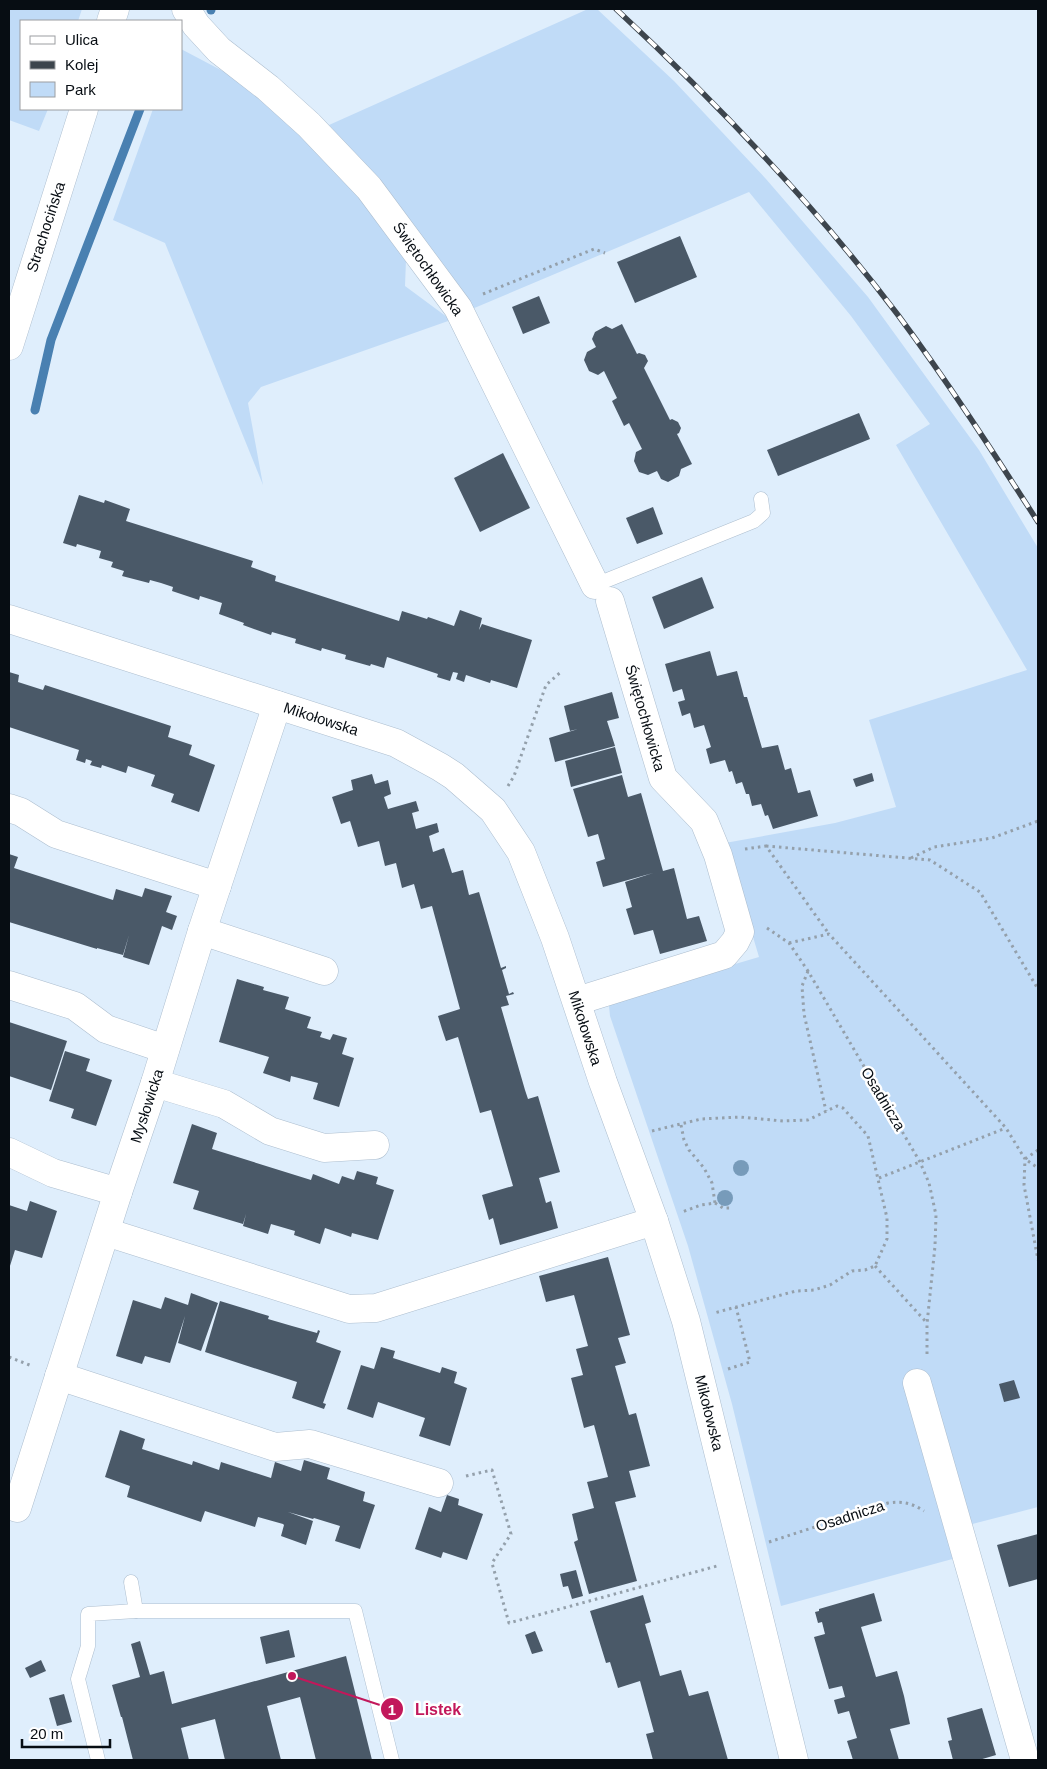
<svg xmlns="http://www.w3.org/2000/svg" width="1047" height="1769" font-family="Arial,sans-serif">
<rect width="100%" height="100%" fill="#dfeefc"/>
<g fill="#c0dbf7">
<polygon points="9,9 82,9 78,21 21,21 21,109 48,109 39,131 9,120"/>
<polygon points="588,9 597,9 674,81 766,179 868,297 979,450 1038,548 1038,1507 949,1530 956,1558 781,1606 732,1404 688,1246 610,1016 609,1006 620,998 759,957 725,843 835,823 896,807 869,720 1027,670 896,445 930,424 851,316 749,192 472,309 365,165 329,125"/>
<polygon points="181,49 236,78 282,115 367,205 406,260 405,286 451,320 261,387 248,403 263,485 165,243 113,220 153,109 181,109"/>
</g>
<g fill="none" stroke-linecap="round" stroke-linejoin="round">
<g stroke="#4980b1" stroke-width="9">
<polyline points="211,10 211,9"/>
<polyline points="35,410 51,340 140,109"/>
</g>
</g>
<g fill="#4a5968">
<polygon points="680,236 697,277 635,303 617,262"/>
<polygon points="539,296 550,323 523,334 512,307"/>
<polygon points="622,324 637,354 639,353 645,355 648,361 644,368 670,420 672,419 678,422 681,428 679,433 677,434 692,464 681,469 679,476 668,482 661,479 657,471 648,475 639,472 634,461 636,452 642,449 629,423 624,426 612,401 617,398 604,371 598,375 589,371 584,360 587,352 596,347 592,339 595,332 606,326 612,329"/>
<polygon points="859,413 870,439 778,476 767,450"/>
<polygon points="503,453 530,508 480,532 454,478"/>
<polygon points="79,495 104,503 105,500 130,509 126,521 253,561 251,567 276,576 275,581 399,621 402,611 427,619 428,617 454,626 460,610 482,618 479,630 482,624 532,640 517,688 491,680 490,683 466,675 464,682 456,679 458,673 453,672 450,681 437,677 438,674 387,657 384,668 371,664 370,666 345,659 346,655 322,648 321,651 295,643 296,639 272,632 271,635 243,625 244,623 219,614 222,603 200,596 199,600 172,591 173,587 161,583 150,580 149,583 122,576 124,571 111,567 113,562 99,558 101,551 77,544 76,547 63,543"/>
<polygon points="653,507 663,534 637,544 626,518"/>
<polygon points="702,577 714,608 664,629 652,597"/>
<polygon points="710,651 717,676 737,671 744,697 747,697 762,748 778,745 785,770 791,768 798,793 810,790 818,816 773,829 768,815 765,816 761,804 752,806 749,794 746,794 742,782 736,784 732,771 729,772 725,760 710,764 706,749 711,747 704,725 694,728 690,713 682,716 678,702 685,700 682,689 673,692 665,664"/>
<polygon points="9,672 19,675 18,682 43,690 45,685 171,726 168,737 192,745 189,755 215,765 199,812 171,802 174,794 151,786 155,775 128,766 126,773 102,765 101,768 90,765 92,761 86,759 85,763 76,760 79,750 9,727"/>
<polygon points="612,692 619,718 607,721 615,746 555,762 549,738 578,729 570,731 564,706"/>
<polygon points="615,747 622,773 571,787 565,761"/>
<polygon points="872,773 874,781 856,787 853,779"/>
<polygon points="372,774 375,784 388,780 391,794 384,797 388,809 416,801 419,811 412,813 416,829 437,823 439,832 429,836 433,852 444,848 452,873 463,870 469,895 479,892 501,968 506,966 506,968 502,970 509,994 513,992 514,994 506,996 509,1005 501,1007 525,1090 528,1099 538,1096 560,1172 539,1178 546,1203 551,1201 558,1228 500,1245 493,1218 489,1220 482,1195 513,1186 491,1110 480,1113 458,1037 446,1041 442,1029 438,1016 460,1009 432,906 421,909 414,884 402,888 396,863 385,866 379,841 358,847 350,821 341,824 332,797 353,790 351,780"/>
<polygon points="622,775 628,797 641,793 663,871 674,868 687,919 699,916 707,941 660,954 653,930 634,935 626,909 632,907 625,882 653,873 603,887 596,862 605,859 598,834 588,837 573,789"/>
<polygon points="9,854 18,857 14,868 113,900 116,889 142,897 140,903 145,888 172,896 166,912 177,916 172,930 162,926 149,965 123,957 129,935 123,955 97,948 97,949 9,922"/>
<polygon points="237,979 264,987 263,990 289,997 285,1009 311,1017 307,1028 322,1032 320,1037 330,1040 333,1034 347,1038 342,1054 354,1058 339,1107 313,1099 318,1083 291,1076 290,1082 263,1073 269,1057 219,1042"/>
<polygon points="9,1022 67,1041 51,1090 9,1076"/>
<polygon points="65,1051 90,1059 86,1071 112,1080 96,1126 71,1118 74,1109 49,1101"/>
<polygon points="192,1124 217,1133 212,1149 311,1180 313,1174 339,1184 342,1176 354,1180 357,1171 378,1177 376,1184 394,1190 378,1240 352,1233 351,1237 325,1228 320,1244 294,1235 295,1231 271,1224 268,1234 243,1226 246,1214 243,1224 193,1209 199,1191 173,1183"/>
<polygon points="30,1201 57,1211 42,1258 15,1250 9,1269 9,1205 27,1211"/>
<polygon points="608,1257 630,1335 618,1338 626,1363 615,1366 629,1415 636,1413 650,1466 629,1471 636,1497 615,1502 637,1581 589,1594 574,1542 578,1540 572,1514 594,1508 587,1482 608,1477 594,1425 584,1428 571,1378 583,1375 576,1349 588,1346 574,1295 546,1302 539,1276"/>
<polygon points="191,1293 218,1303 201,1351 178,1343 185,1316 170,1363 145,1356 142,1364 116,1356 133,1300 161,1309 165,1297 188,1305"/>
<polygon points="220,1301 269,1316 268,1319 292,1326 317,1333 318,1330 320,1331 316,1342 341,1351 323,1403 326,1404 324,1409 292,1398 297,1382 205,1352"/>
<polygon points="381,1347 395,1351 393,1358 440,1373 442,1367 457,1372 454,1383 467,1388 450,1446 419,1436 425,1418 378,1402 373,1418 347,1409 361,1365 374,1369"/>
<polygon points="1014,1380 1020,1398 1004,1402 999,1384"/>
<polygon points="120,1430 145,1439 142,1449 192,1465 193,1461 219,1470 221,1462 271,1478 275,1462 301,1471 304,1460 330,1468 327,1479 365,1492 363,1501 375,1505 360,1549 335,1541 340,1526 314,1518 313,1519 288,1512 313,1521 306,1545 281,1536 284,1525 283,1524 258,1517 255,1527 205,1511 201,1522 127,1497 130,1486 105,1477"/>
<polygon points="447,1495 459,1499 458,1505 483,1514 467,1560 443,1552 441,1558 415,1549 429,1507 441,1512"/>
<polygon points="1038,1534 1038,1579 1009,1587 997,1545"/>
<polygon points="576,1570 583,1596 572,1599 568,1586 563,1587 560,1574"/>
<polygon points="874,1593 882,1621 861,1627 876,1677 897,1671 904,1696 910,1724 890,1729 899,1760 853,1760 847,1741 857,1738 849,1711 838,1714 834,1700 845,1697 842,1686 829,1689 814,1637 825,1634 822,1622 818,1623 815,1612 819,1611 819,1609"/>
<polygon points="643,1595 651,1622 645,1624 660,1676 681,1670 689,1696 708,1691 728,1760 653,1760 646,1734 654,1732 640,1681 618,1688 610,1662 606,1663 590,1611"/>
<polygon points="289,1630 295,1657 266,1664 260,1637"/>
<polygon points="535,1631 543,1651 532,1654 525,1635"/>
<polygon points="140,1641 150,1675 164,1671 172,1704 346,1656 372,1760 316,1760 300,1697 267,1706 281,1760 225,1760 215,1719 181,1728 189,1760 133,1760 122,1717 121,1717 112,1685 140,1677 131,1644"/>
<polygon points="41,1660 46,1671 30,1678 25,1668"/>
<polygon points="64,1694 72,1722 57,1726 49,1698"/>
<polygon points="982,1708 996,1755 979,1760 953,1760 948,1741 952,1740 947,1718"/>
</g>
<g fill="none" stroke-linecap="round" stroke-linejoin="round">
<g stroke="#adbecf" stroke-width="15">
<g id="lane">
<polyline points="595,585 754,521 763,513 761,499"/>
<polyline points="136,1611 355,1611 392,1760"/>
<polyline points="98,1760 78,1679 88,1646 88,1614 136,1611 131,1582"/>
</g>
</g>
<g stroke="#adbecf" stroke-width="29">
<g id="street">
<polyline points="186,9 196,25 219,50 268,88 309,125 369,188 458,308 595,585"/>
<polyline points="9,619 396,743 440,767 454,776 493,810 521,852 555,938 603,1082 654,1221 686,1321 794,1760"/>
<polyline points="9,808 21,812 56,834 217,886"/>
<polyline points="202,931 324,971"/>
<polyline points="9,985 75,1006 106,1029 165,1049"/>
<polyline points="577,1001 724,955 735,942 740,932 718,855 704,821 663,778 610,601"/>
<polyline points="155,1083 224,1104 270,1131 324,1148 375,1145"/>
<polyline points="9,1152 53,1173 118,1192"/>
<polyline points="106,1232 349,1309 376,1308 654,1221"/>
<polyline points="59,1376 275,1447 310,1444 439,1483"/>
<polyline points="917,1383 1025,1760"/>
<polyline points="17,1508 118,1192 155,1083 202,931 277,705"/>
</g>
</g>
<g stroke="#adbecf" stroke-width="29">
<g id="secondary">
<polyline points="111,21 115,9"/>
<polyline points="9,346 84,109"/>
</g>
</g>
<g stroke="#94a0ab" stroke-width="3" stroke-dasharray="2.5 4" stroke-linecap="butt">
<polyline points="483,294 594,249 605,253"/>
<polyline points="508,786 514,776 546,685 562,671"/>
<polyline points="766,846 930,860 980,892 1038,989"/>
<polyline points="745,849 766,846 829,934"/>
<polyline points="911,858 934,847 992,838 1038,821"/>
<polyline points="767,928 789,943 808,971 920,1162 929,1183 936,1215 935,1246 927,1324 927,1356"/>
<polyline points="789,943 829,934 1006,1128 1025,1159 1024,1185 1038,1260"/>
<polyline points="808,971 802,986 804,1014 826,1111"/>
<polyline points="681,1125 684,1140 689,1150 704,1168 712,1183 715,1203 701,1205 682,1212"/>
<polyline points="652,1131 701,1119 740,1117 783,1121 808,1120 837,1106 843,1108 868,1136 887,1218 887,1239 875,1266 865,1270 852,1271 830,1285 814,1290 796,1291 714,1313"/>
<polyline points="1038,1150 1025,1159 1038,1168"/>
<polyline points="879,1178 1006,1128"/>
<polyline points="715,1203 723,1208 732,1208"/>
<polyline points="875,1266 927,1323"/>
<polyline points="9,1357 32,1366"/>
<polyline points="728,1369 750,1362 736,1307"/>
<polyline points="466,1476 492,1470 511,1534 492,1563 509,1623 717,1566"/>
<path d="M769,1542L888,1503C902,1501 912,1503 924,1511"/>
</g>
<use href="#lane" stroke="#fff" stroke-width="14"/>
<use href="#street" stroke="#fff" stroke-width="28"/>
<use href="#secondary" stroke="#fff" stroke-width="28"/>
<g stroke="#3d454d" stroke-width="5.5">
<path id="rail" d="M616,9C717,103 814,204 898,315C948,382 993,452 1038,522"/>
</g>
<use href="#rail" stroke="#fff" stroke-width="4" stroke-dasharray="11" stroke-linecap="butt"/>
</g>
<g fill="#779bba">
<circle cx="741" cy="1168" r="8"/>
<circle cx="725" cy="1198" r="8"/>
</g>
<g text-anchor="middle" stroke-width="5" stroke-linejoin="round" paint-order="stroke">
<g font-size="15" fill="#070d13" stroke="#fff">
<text transform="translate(46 227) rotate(-72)" y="5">Strachocińska</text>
<text transform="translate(428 269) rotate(55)" y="5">Świętochłowicka</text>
<text transform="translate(645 718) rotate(74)" y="5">Świętochłowicka</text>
<text transform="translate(321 719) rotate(18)" y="5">Mikołowska</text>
<text transform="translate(585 1028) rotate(72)" y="5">Mikołowska</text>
<text transform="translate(883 1099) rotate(59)" y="5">Osadnicza</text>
<text transform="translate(147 1106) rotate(-72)" y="5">Mysłowicka</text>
<text transform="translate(709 1413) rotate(76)" y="5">Mikołowska</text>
<text transform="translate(850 1516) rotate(-18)" y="5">Osadnicza</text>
</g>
</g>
<path fill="none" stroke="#c2185b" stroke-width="2" d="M292 1676L392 1709"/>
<g fill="#c2185b" stroke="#fff" stroke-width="2">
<circle cx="292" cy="1676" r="5"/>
<circle cx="392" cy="1709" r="12"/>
</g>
<g font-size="15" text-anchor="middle" font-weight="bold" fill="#fff">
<text x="392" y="1715">1</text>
</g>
<g font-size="16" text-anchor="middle" font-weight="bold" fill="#c2185b" stroke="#fff" stroke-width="5" stroke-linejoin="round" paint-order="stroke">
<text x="438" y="1715">Listek</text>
</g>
<rect width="1047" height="1769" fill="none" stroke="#070d13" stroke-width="20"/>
<rect x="20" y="20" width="162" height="90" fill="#ffffff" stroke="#9c9ea1"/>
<rect x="30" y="36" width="25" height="8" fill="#ffffff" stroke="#9c9ea1"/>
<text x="65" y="45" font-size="15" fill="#070d13">Ulica</text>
<rect x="30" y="61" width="25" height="8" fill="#3d454d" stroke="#9c9ea1"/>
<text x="65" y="70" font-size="15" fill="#070d13">Kolej</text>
<rect x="30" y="82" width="25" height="15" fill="#c0dbf7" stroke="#9c9ea1"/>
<text x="65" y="95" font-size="15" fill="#070d13">Park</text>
<path d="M22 1739v8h88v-8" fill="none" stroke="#070d13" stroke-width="2.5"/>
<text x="30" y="1739" font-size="15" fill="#070d13" stroke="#ffffff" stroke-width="4" paint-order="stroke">20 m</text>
</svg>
